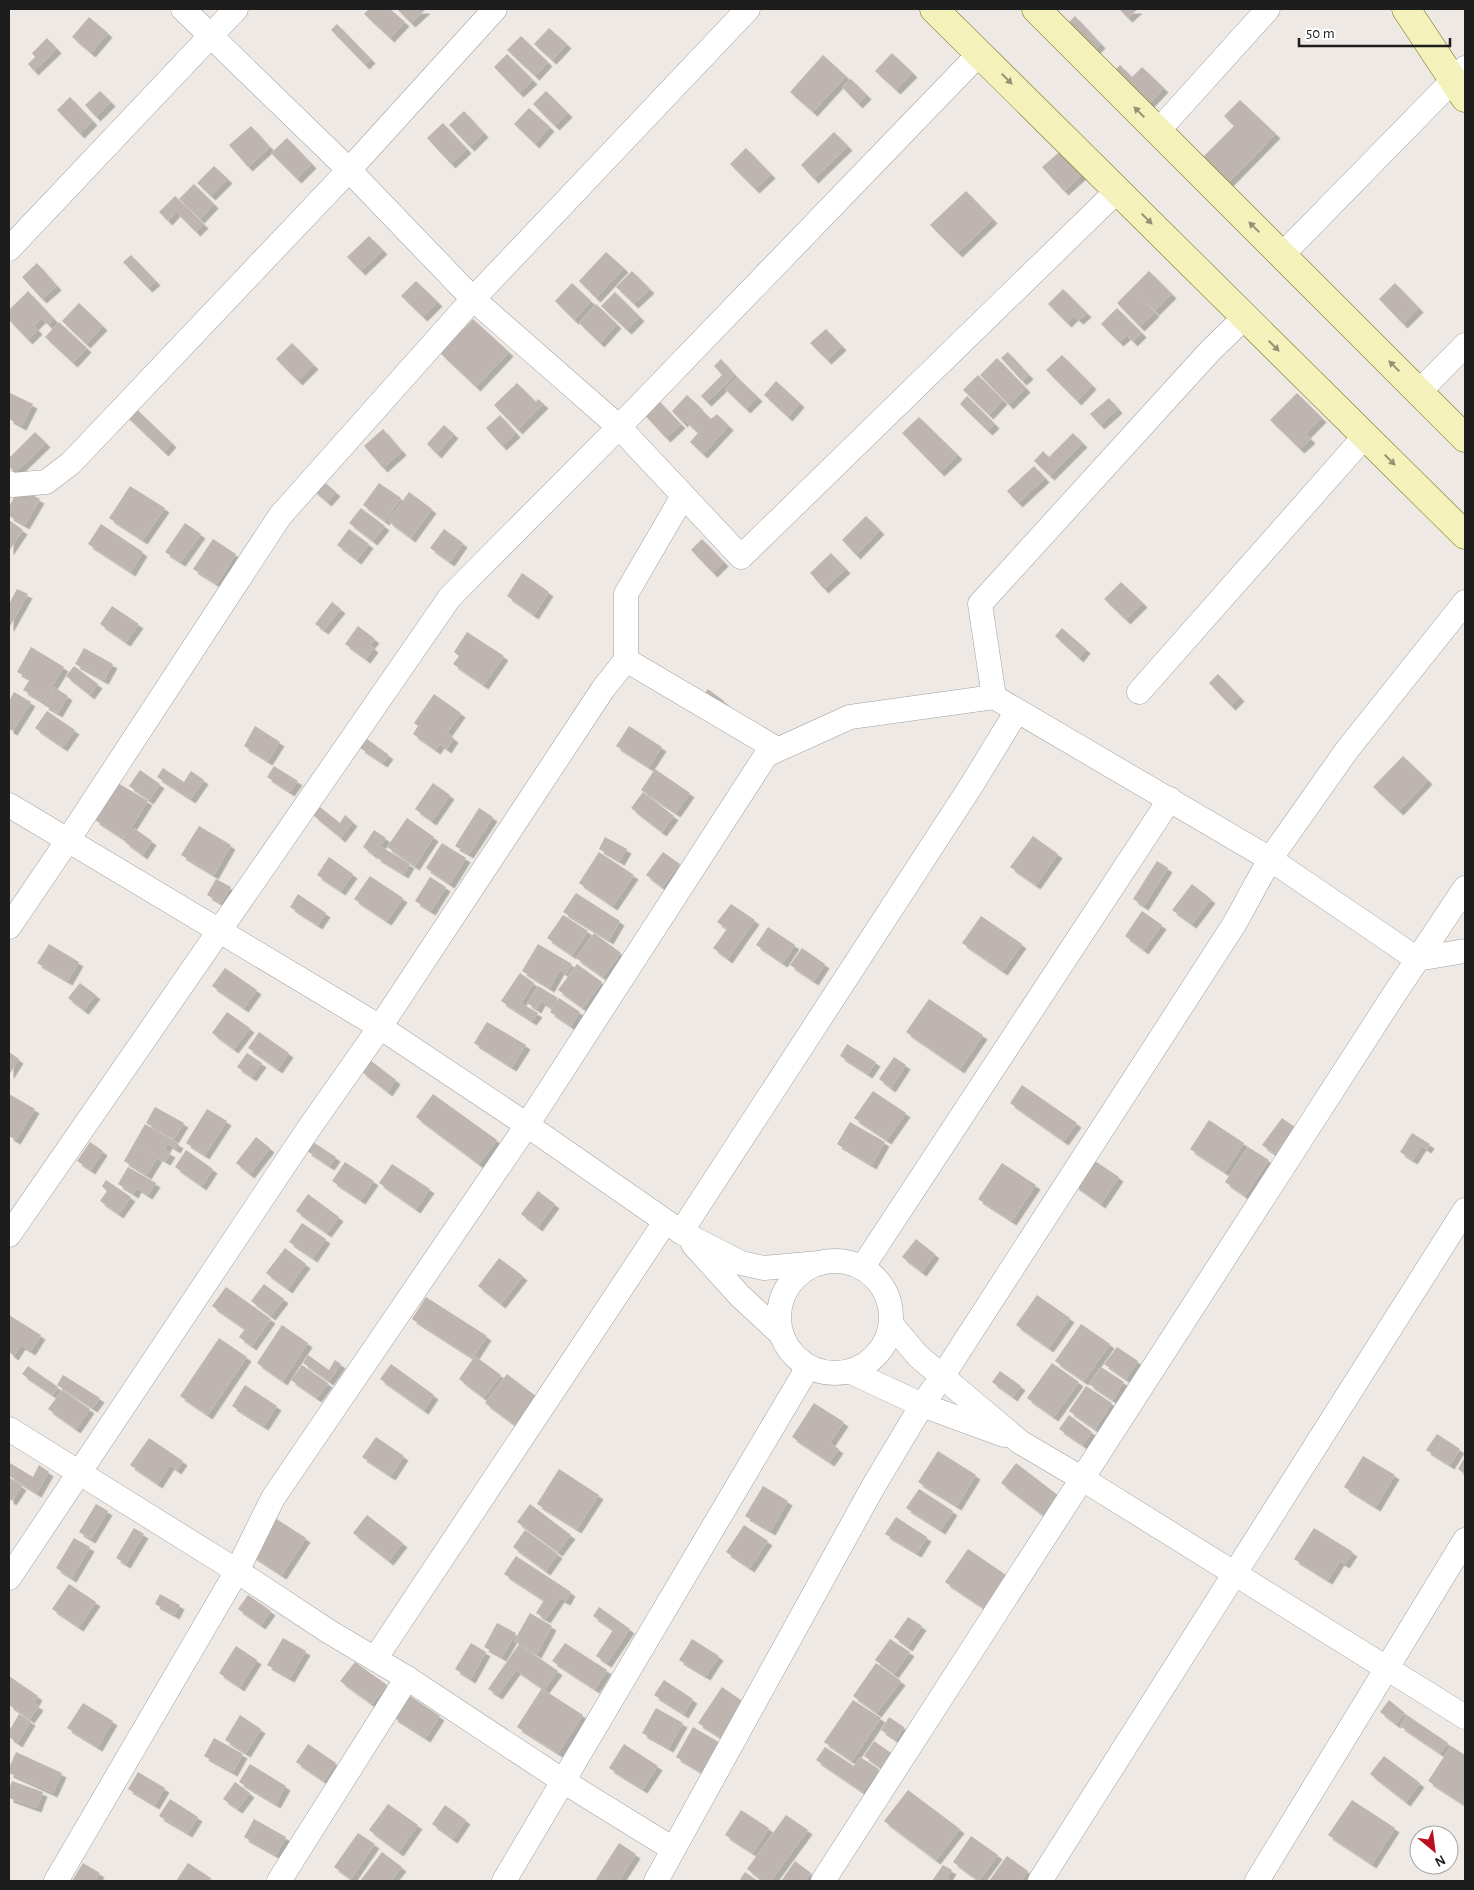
<svg xmlns="http://www.w3.org/2000/svg" width="1474" height="1890" font-family="'Alegreya Sans',sans-serif">
<defs>
<filter id="shadow"><feDropShadow dx="4.5" dy="4.5" stdDeviation="0" flood-color="#0004"/></filter>
</defs>
<rect width="100%" height="100%" fill="#eee9e4"/>
<g fill="#beb5b1" filter="url(#shadow)">
<polygon points="369,9 390,9 405,22 390,38 364,14"/>
<polygon points="397,9 426,9 411,23"/>
<polygon points="1119,9 1138,9 1128,18"/>
<polygon points="1075,16 1101,44 1090,55 1064,27"/>
<polygon points="89,17 108,33 91,53 72,37"/>
<polygon points="337,24 371,59 365,65 331,30"/>
<polygon points="549,28 567,44 552,60 534,44"/>
<polygon points="521,36 548,62 535,76 507,50"/>
<polygon points="47,38 57,49 34,71 28,64 35,57 32,53"/>
<polygon points="892,53 913,73 896,90 875,71"/>
<polygon points="507,54 533,80 519,93 494,67"/>
<polygon points="823,55 846,76 813,112 790,92"/>
<polygon points="1120,65 1132,77 1142,67 1164,88 1143,110 1108,77"/>
<polygon points="851,79 867,95 858,104 842,87"/>
<polygon points="100,91 111,102 96,117 85,105"/>
<polygon points="546,91 568,113 555,126 533,104"/>
<polygon points="70,97 93,121 80,134 57,110"/>
<polygon points="1240,100 1276,134 1226,185 1200,160 1234,126 1224,116"/>
<polygon points="529,108 550,127 535,144 514,124"/>
<polygon points="464,111 484,133 470,147 449,125"/>
<polygon points="443,123 467,149 451,164 427,138"/>
<polygon points="251,126 270,147 248,167 229,145"/>
<polygon points="834,132 848,146 814,179 801,165"/>
<polygon points="287,138 312,164 297,179 271,153"/>
<polygon points="746,148 771,174 755,189 730,164"/>
<polygon points="1064,148 1085,172 1064,191 1042,167"/>
<polygon points="214,166 228,179 211,196 197,183"/>
<polygon points="194,184 214,204 200,219 179,199"/>
<polygon points="966,191 993,219 958,253 930,225"/>
<polygon points="175,196 204,224 196,232 176,212 168,221 159,212"/>
<polygon points="369,236 383,250 361,271 347,257"/>
<polygon points="606,252 624,268 596,298 579,281"/>
<polygon points="131,255 156,281 148,288 123,262"/>
<polygon points="37,263 57,286 42,299 22,277"/>
<polygon points="632,271 650,289 634,304 616,287"/>
<polygon points="1149,271 1172,294 1155,311 1135,292 1155,312 1140,327 1117,303"/>
<polygon points="416,281 438,302 423,317 401,296"/>
<polygon points="572,283 591,301 574,320 555,301"/>
<polygon points="1395,283 1419,308 1403,324 1379,299"/>
<polygon points="1063,289 1087,313 1079,320 1074,316 1067,323 1048,304"/>
<polygon points="28,291 54,319 48,325 42,318 34,326 38,330 28,340 9,320 9,310"/>
<polygon points="615,292 640,317 627,330 601,306"/>
<polygon points="79,303 103,326 86,344 62,321"/>
<polygon points="596,304 617,324 600,343 579,323"/>
<polygon points="1117,308 1142,333 1133,342 1127,335 1119,342 1101,324"/>
<polygon points="473,319 509,352 476,387 440,353"/>
<polygon points="59,322 87,348 73,363 45,337"/>
<polygon points="826,329 842,346 827,360 810,343"/>
<polygon points="292,343 314,365 298,381 276,359"/>
<polygon points="1008,352 1029,375 1022,381 1001,358"/>
<polygon points="1062,355 1092,385 1077,401 1046,370"/>
<polygon points="997,358 1026,388 1009,405 980,375"/>
<polygon points="721,359 735,375 707,402 701,396 722,375 714,366"/>
<polygon points="978,375 1003,400 989,415 963,390"/>
<polygon points="737,377 758,397 746,409 725,389"/>
<polygon points="776,381 800,403 788,417 764,395"/>
<polygon points="517,383 536,402 538,399 544,404 518,430 494,405"/>
<polygon points="10,393 33,404 22,426 9,419"/>
<polygon points="1297,393 1322,418 1306,434 1311,439 1300,449 1270,420"/>
<polygon points="687,395 699,406 683,423 672,411"/>
<polygon points="967,396 995,424 988,431 960,404"/>
<polygon points="655,397 681,424 666,438 641,411"/>
<polygon points="1109,398 1118,409 1100,425 1090,414"/>
<polygon points="132,405 172,443 164,452 124,414"/>
<polygon points="700,408 711,419 717,414 729,426 703,454 690,442 698,433 686,422"/>
<polygon points="500,415 516,433 502,446 486,428"/>
<polygon points="919,417 958,455 940,472 902,433"/>
<polygon points="444,425 454,434 437,454 427,444"/>
<polygon points="383,429 402,451 383,468 364,446"/>
<polygon points="35,432 46,443 15,473 9,466 9,458"/>
<polygon points="1073,433 1083,443 1050,476 1034,461 1043,451 1049,457"/>
<polygon points="1034,466 1045,478 1018,503 1007,491"/>
<polygon points="322,480 336,492 327,502 313,490"/>
<polygon points="379,483 401,498 385,521 363,505"/>
<polygon points="130,486 165,508 143,540 109,518"/>
<polygon points="19,488 40,499 25,525 9,516 9,507"/>
<polygon points="409,492 432,509 411,538 388,521"/>
<polygon points="361,508 385,526 373,541 349,523"/>
<polygon points="866,516 880,530 856,555 842,540"/>
<polygon points="9,520 23,530 9,551"/>
<polygon points="185,523 201,534 181,562 165,552"/>
<polygon points="101,524 143,552 131,572 88,544"/>
<polygon points="349,529 369,544 357,560 337,545"/>
<polygon points="444,529 463,543 450,562 430,548"/>
<polygon points="213,539 236,554 217,584 193,569"/>
<polygon points="702,539 724,562 713,573 691,550"/>
<polygon points="831,553 846,569 824,589 810,573"/>
<polygon points="522,573 549,592 534,615 507,596"/>
<polygon points="1121,582 1143,603 1126,620 1104,599"/>
<polygon points="17,589 28,594 9,628 9,604"/>
<polygon points="332,602 341,609 324,630 315,624"/>
<polygon points="112,606 139,624 126,642 100,624"/>
<polygon points="358,626 375,639 370,645 374,648 366,659 345,644"/>
<polygon points="1062,628 1086,649 1079,658 1055,636"/>
<polygon points="467,632 504,656 484,685 453,664 459,656 454,652"/>
<polygon points="31,647 64,667 43,702 23,690 30,679 17,672"/>
<polygon points="84,648 113,664 104,680 75,664"/>
<polygon points="74,666 98,684 90,695 66,676"/>
<polygon points="1218,674 1240,697 1231,706 1209,683"/>
<polygon points="54,687 68,696 58,713 44,705"/>
<polygon points="708,689 724,701 710,719 694,707"/>
<polygon points="14,692 31,702 13,731 9,729 9,701"/>
<polygon points="434,694 461,713 447,733 454,738 447,749 440,744 436,750 413,734 418,726 414,723"/>
<polygon points="47,711 75,730 63,747 35,728"/>
<polygon points="255,726 280,742 268,761 244,746"/>
<polygon points="629,726 662,747 649,767 616,746"/>
<polygon points="367,739 389,755 383,763 360,748"/>
<polygon points="1403,756 1428,780 1399,811 1373,787"/>
<polygon points="274,766 298,781 290,792 267,777"/>
<polygon points="163,768 184,782 191,771 204,780 191,799 157,777"/>
<polygon points="655,769 690,793 676,813 641,790"/>
<polygon points="140,770 160,784 149,800 129,786"/>
<polygon points="118,783 148,801 124,839 95,820"/>
<polygon points="433,783 450,795 432,821 415,809"/>
<polygon points="643,792 674,816 662,832 631,808"/>
<polygon points="320,807 340,823 345,815 353,822 341,838 313,815"/>
<polygon points="479,808 493,817 469,854 455,846"/>
<polygon points="407,818 434,837 415,866 387,847"/>
<polygon points="199,826 231,845 214,875 181,855"/>
<polygon points="134,828 152,841 143,855 125,842"/>
<polygon points="374,830 386,838 374,855 363,847"/>
<polygon points="1033,836 1058,854 1036,885 1010,867"/>
<polygon points="605,837 627,849 620,861 599,849"/>
<polygon points="442,843 466,858 450,884 426,868"/>
<polygon points="382,847 410,864 404,874 376,857"/>
<polygon points="599,852 634,875 613,906 579,883"/>
<polygon points="663,852 680,864 662,887 646,875"/>
<polygon points="329,857 353,874 341,891 317,875"/>
<polygon points="1157,861 1168,868 1144,906 1133,899"/>
<polygon points="370,876 403,898 387,921 354,899"/>
<polygon points="430,877 446,887 431,911 415,901"/>
<polygon points="216,879 231,887 221,903 207,895"/>
<polygon points="1192,884 1211,899 1192,924 1172,910"/>
<polygon points="576,893 620,921 609,940 563,912"/>
<polygon points="298,894 326,913 318,925 290,907"/>
<polygon points="731,904 755,920 728,959 713,948 727,929 717,922"/>
<polygon points="1142,911 1162,925 1144,950 1125,936"/>
<polygon points="563,915 588,931 572,955 547,938"/>
<polygon points="981,916 1022,944 1003,971 962,943"/>
<polygon points="768,927 795,945 783,963 756,945"/>
<polygon points="594,933 621,953 603,977 576,958"/>
<polygon points="49,944 79,962 68,981 37,963"/>
<polygon points="538,944 572,964 566,974 560,970 550,988 522,971"/>
<polygon points="802,948 825,964 814,981 790,965"/>
<polygon points="577,964 602,982 583,1008 558,990"/>
<polygon points="225,968 257,990 244,1008 212,986"/>
<polygon points="520,973 534,983 521,1003 538,1013 532,1021 501,1001"/>
<polygon points="80,983 96,995 84,1010 68,998"/>
<polygon points="538,986 558,998 552,1008 541,1001 537,1009 527,1003"/>
<polygon points="559,998 580,1012 571,1026 550,1012"/>
<polygon points="929,999 983,1035 960,1069 906,1032"/>
<polygon points="227,1012 250,1028 234,1049 212,1033"/>
<polygon points="487,1022 526,1045 512,1067 474,1043"/>
<polygon points="259,1032 289,1053 278,1069 248,1048"/>
<polygon points="847,1044 876,1062 868,1074 840,1056"/>
<polygon points="9,1052 19,1059 9,1075"/>
<polygon points="247,1053 262,1063 252,1077 237,1067"/>
<polygon points="894,1057 906,1065 891,1088 879,1079"/>
<polygon points="370,1060 396,1080 388,1092 362,1072"/>
<polygon points="1022,1085 1077,1123 1064,1141 1010,1103"/>
<polygon points="873,1091 906,1113 887,1140 854,1118"/>
<polygon points="9,1094 35,1109 16,1140 9,1136"/>
<polygon points="433,1094 497,1140 479,1164 416,1117"/>
<polygon points="155,1107 184,1123 174,1139 146,1123"/>
<polygon points="207,1109 227,1121 205,1155 186,1143"/>
<polygon points="1282,1118 1295,1127 1275,1154 1262,1145"/>
<polygon points="1209,1120 1244,1143 1225,1172 1190,1149"/>
<polygon points="850,1122 885,1142 872,1165 837,1144"/>
<polygon points="145,1124 179,1144 176,1149 168,1144 165,1150 171,1153 166,1161 137,1144 158,1157 147,1175 124,1161"/>
<polygon points="1412,1133 1430,1144 1427,1149 1422,1146 1413,1160 1400,1152"/>
<polygon points="256,1137 270,1148 250,1174 236,1163"/>
<polygon points="90,1142 103,1151 91,1170 77,1161"/>
<polygon points="313,1142 336,1157 330,1166 307,1151"/>
<polygon points="1248,1147 1269,1160 1245,1196 1225,1182"/>
<polygon points="186,1150 213,1169 202,1186 175,1167"/>
<polygon points="1092,1159 1119,1177 1101,1204 1074,1185"/>
<polygon points="345,1162 374,1181 361,1200 332,1181"/>
<polygon points="1002,1163 1036,1185 1012,1221 978,1199"/>
<polygon points="392,1164 430,1189 416,1209 379,1183"/>
<polygon points="128,1167 156,1183 148,1195 137,1188 134,1194 118,1184"/>
<polygon points="106,1180 131,1197 119,1214 100,1201 107,1191 102,1186"/>
<polygon points="538,1191 555,1204 538,1227 521,1214"/>
<polygon points="308,1194 339,1217 327,1233 296,1211"/>
<polygon points="302,1223 326,1239 313,1258 289,1242"/>
<polygon points="916,1239 935,1254 922,1272 902,1257"/>
<polygon points="285,1248 306,1264 288,1289 266,1273"/>
<polygon points="499,1258 523,1276 501,1304 478,1286"/>
<polygon points="264,1284 284,1299 271,1316 251,1301"/>
<polygon points="226,1287 271,1319 252,1346 239,1337 245,1329 212,1306"/>
<polygon points="1037,1295 1070,1318 1049,1348 1016,1325"/>
<polygon points="426,1297 487,1336 473,1358 412,1319"/>
<polygon points="9,1315 41,1335 31,1351 21,1345 14,1356 9,1352"/>
<polygon points="1081,1324 1110,1344 1084,1381 1055,1361"/>
<polygon points="282,1325 308,1343 283,1381 257,1363"/>
<polygon points="219,1338 247,1357 208,1415 180,1396"/>
<polygon points="1117,1347 1138,1361 1126,1379 1104,1364"/>
<polygon points="308,1355 329,1370 335,1360 341,1364 329,1381 303,1363"/>
<polygon points="475,1356 501,1375 484,1398 459,1379"/>
<polygon points="1052,1363 1079,1382 1054,1417 1027,1398"/>
<polygon points="391,1364 434,1395 424,1410 380,1379"/>
<polygon points="302,1365 328,1383 317,1398 291,1380"/>
<polygon points="28,1366 58,1387 53,1395 22,1374"/>
<polygon points="1101,1367 1124,1382 1113,1400 1089,1384"/>
<polygon points="1000,1371 1021,1386 1013,1397 992,1382"/>
<polygon points="507,1374 537,1397 515,1425 485,1403"/>
<polygon points="63,1375 100,1398 93,1408 57,1385"/>
<polygon points="245,1385 277,1406 264,1426 232,1406"/>
<polygon points="1086,1386 1112,1403 1095,1429 1069,1411"/>
<polygon points="62,1390 90,1409 76,1429 48,1409"/>
<polygon points="814,1403 844,1422 830,1443 839,1449 830,1462 792,1437"/>
<polygon points="1069,1415 1092,1432 1083,1445 1059,1429"/>
<polygon points="1437,1434 1460,1449 1450,1465 1426,1450"/>
<polygon points="376,1437 404,1456 391,1476 362,1457"/>
<polygon points="149,1438 183,1461 177,1470 170,1465 158,1484 130,1465"/>
<polygon points="938,1451 976,1475 957,1506 918,1482"/>
<polygon points="1363,1456 1395,1475 1376,1507 1344,1487"/>
<polygon points="1465,1457 1465,1474 1458,1469"/>
<polygon points="10,1463 33,1477 39,1465 49,1472 37,1493 9,1476"/>
<polygon points="1016,1463 1059,1496 1044,1516 1001,1483"/>
<polygon points="559,1469 599,1495 577,1529 537,1504"/>
<polygon points="9,1477 22,1486 12,1501 9,1499"/>
<polygon points="763,1486 788,1501 771,1531 745,1516"/>
<polygon points="919,1489 953,1511 941,1530 906,1508"/>
<polygon points="96,1504 108,1511 91,1539 79,1532"/>
<polygon points="530,1504 571,1535 558,1552 517,1522"/>
<polygon points="367,1515 403,1543 389,1561 353,1533"/>
<polygon points="896,1517 927,1537 917,1553 885,1534"/>
<polygon points="275,1518 306,1538 282,1575 251,1555"/>
<polygon points="744,1525 768,1541 750,1568 726,1552"/>
<polygon points="134,1528 144,1534 126,1564 116,1558"/>
<polygon points="1314,1528 1353,1552 1345,1564 1340,1561 1328,1580 1294,1559"/>
<polygon points="525,1530 558,1554 546,1571 513,1547"/>
<polygon points="74,1538 90,1547 72,1578 56,1568"/>
<polygon points="968,1549 1006,1575 984,1608 945,1582"/>
<polygon points="516,1556 571,1592 566,1601 560,1598 546,1619 536,1613 544,1600 504,1574"/>
<polygon points="69,1584 96,1602 79,1627 52,1609"/>
<polygon points="160,1594 180,1605 175,1615 155,1604"/>
<polygon points="248,1595 271,1611 261,1625 238,1609"/>
<polygon points="599,1607 630,1629 607,1663 596,1656 613,1630 593,1616"/>
<polygon points="530,1613 552,1626 537,1654 514,1641"/>
<polygon points="908,1617 922,1626 908,1647 894,1637"/>
<polygon points="497,1623 516,1633 502,1657 484,1647"/>
<polygon points="283,1638 306,1651 290,1678 267,1665"/>
<polygon points="692,1639 719,1656 706,1676 679,1660"/>
<polygon points="890,1639 910,1652 894,1674 875,1660"/>
<polygon points="471,1643 486,1652 471,1679 455,1669"/>
<polygon points="565,1643 607,1670 595,1689 552,1661"/>
<polygon points="519,1644 558,1671 544,1690 583,1715 558,1753 517,1727 542,1688 516,1670 498,1695 488,1689"/>
<polygon points="236,1646 257,1660 240,1687 219,1673"/>
<polygon points="355,1662 387,1685 372,1704 340,1681"/>
<polygon points="876,1663 901,1681 877,1713 853,1696"/>
<polygon points="9,1676 38,1696 34,1703 39,1706 30,1719 9,1705"/>
<polygon points="664,1680 693,1699 684,1714 654,1695"/>
<polygon points="722,1687 745,1703 722,1738 698,1723"/>
<polygon points="407,1694 440,1716 426,1738 393,1717"/>
<polygon points="853,1700 881,1718 852,1761 824,1742"/>
<polygon points="1389,1700 1405,1713 1396,1724 1380,1712"/>
<polygon points="83,1703 113,1721 98,1747 67,1728"/>
<polygon points="656,1708 683,1723 669,1748 642,1733"/>
<polygon points="19,1714 31,1721 18,1743 9,1737 9,1731"/>
<polygon points="240,1715 261,1729 246,1753 225,1740"/>
<polygon points="1407,1715 1448,1743 1440,1753 1400,1726"/>
<polygon points="889,1717 904,1727 896,1740 881,1730"/>
<polygon points="693,1727 722,1744 705,1774 676,1757"/>
<polygon points="214,1738 243,1754 233,1772 204,1756"/>
<polygon points="874,1741 891,1753 880,1767 864,1756"/>
<polygon points="308,1744 336,1763 324,1781 296,1762"/>
<polygon points="624,1744 658,1766 643,1789 609,1768"/>
<polygon points="1451,1746 1465,1755 1465,1805 1428,1781"/>
<polygon points="825,1747 854,1766 860,1757 879,1769 863,1792 816,1760"/>
<polygon points="16,1752 62,1773 53,1793 9,1773 9,1768"/>
<polygon points="1384,1756 1420,1783 1406,1802 1370,1774"/>
<polygon points="250,1764 286,1786 276,1804 239,1782"/>
<polygon points="138,1772 165,1788 155,1805 128,1789"/>
<polygon points="12,1781 43,1792 37,1808 9,1798 9,1789"/>
<polygon points="235,1782 250,1793 238,1809 223,1799"/>
<polygon points="908,1790 960,1829 936,1860 884,1821"/>
<polygon points="170,1799 198,1817 188,1833 159,1816"/>
<polygon points="1352,1800 1395,1828 1372,1864 1328,1835"/>
<polygon points="388,1804 418,1825 399,1852 369,1830"/>
<polygon points="445,1805 466,1820 453,1839 432,1824"/>
<polygon points="741,1810 769,1828 753,1853 725,1835"/>
<polygon points="786,1815 808,1830 771,1881 763,1881 747,1869"/>
<polygon points="254,1819 286,1837 276,1855 244,1837"/>
<polygon points="358,1833 375,1844 351,1879 334,1867"/>
<polygon points="971,1836 998,1855 979,1881 953,1862"/>
<polygon points="619,1843 636,1854 619,1881 595,1881"/>
<polygon points="382,1852 402,1867 391,1881 360,1881"/>
<polygon points="1007,1856 1028,1871 1021,1881 989,1881"/>
<polygon points="795,1861 811,1873 805,1881 781,1881"/>
<polygon points="83,1863 100,1873 95,1881 72,1881"/>
<polygon points="188,1863 211,1878 209,1881 176,1881"/>
<polygon points="943,1865 952,1870 947,1878 951,1881 932,1881"/>
<polygon points="745,1872 758,1881 739,1881"/>
</g>
<g fill="none" stroke-linecap="round" stroke-linejoin="round">
<g stroke="#a1a1a1" stroke-width="25">
<g id="street">
<polyline points="748,9 473,299 619,427 741,557 1118,190"/>
<polyline points="1158,131 1268,9"/>
<polyline points="9,249 236,9"/>
<polyline points="1282,255 1465,68"/>
<polyline points="1419,392 1465,345"/>
<polyline points="9,483 12,485 46,482 71,463 349,170 495,9"/>
<polyline points="1139,692 1365,436"/>
<polyline points="994,697 980,604 1210,351 1245,317"/>
<polyline points="766,755 850,717 994,697 1270,859 1417,959 1465,951"/>
<polyline points="9,805 380,1027 527,1125 681,1232 741,1263 764,1268 819,1263"/>
<polyline points="9,927 68,840 280,516 473,299 349,170 183,9"/>
<polyline points="681,1232 971,786 1017,711"/>
<polyline points="9,1235 450,597 619,427 980,53"/>
<polyline points="693,1244 740,1296 781,1334"/>
<circle cx="835" cy="1317" r="56"/>
<polyline points="862,1268 1170,799"/>
<polyline points="891,1324 918,1356 1020,1442 1081,1478 1465,1717"/>
<polyline points="851,1372 922,1405 1004,1435"/>
<polyline points="9,1429 237,1571 328,1631 407,1678 563,1781 673,1849"/>
<polyline points="9,1578 307,1131 380,1027 603,689 626,660"/>
<polyline points="375,1659 665,1222"/>
<polyline points="56,1881 237,1571 273,1498 527,1125 772,746 626,660 626,594 683,496"/>
<polyline points="279,1881 407,1678"/>
<polyline points="504,1881 808,1367"/>
<polyline points="656,1881 873,1487 922,1405 942,1377 1235,923 1270,859 1347,750 1465,602"/>
<polyline points="823,1881 1393,996 1465,888"/>
<polyline points="1040,1881 1465,1210"/>
<polyline points="1257,1881 1465,1540"/>
</g>
</g>
<g stroke="#6b6c0d" stroke-width="29">
<g id="secondary">
<polyline points="934,9 1465,535"/>
<polyline points="1036,9 1465,438"/>
<polyline points="1406,9 1465,98"/>
</g>
</g>
<use href="#street" stroke="#fff" stroke-width="24"/>
<use href="#secondary" stroke="#f4f1bb" stroke-width="28"/>
</g>
<defs><path id="oneway-solid" d="M-6-.8H1V-3.2L6.5 0L1 3.2V.8H-6Z" transform="scale(1.25)"/></defs>
<g fill="#939274">
<use href="#oneway-solid" transform="translate(1007 79) rotate(45)"/>
<use href="#oneway-solid" transform="translate(1139 112) rotate(-135)"/>
<use href="#oneway-solid" transform="translate(1147 219) rotate(45)"/>
<use href="#oneway-solid" transform="translate(1254 227) rotate(-135)"/>
<use href="#oneway-solid" transform="translate(1274 346) rotate(45)"/>
<use href="#oneway-solid" transform="translate(1394 366) rotate(-135)"/>
<use href="#oneway-solid" transform="translate(1390 460) rotate(45)"/>
</g>
<rect width="1474" height="1890" fill="none" stroke="#1d1d1d" stroke-width="20"/>
<g transform="translate(1434 1850) rotate(151)"><circle r="24" fill="#ffffff" stroke="#a5a5a5"/>
<path d="M0-4L9 19L0 12L-9 19Z" fill="#bc0f20"/>
<text y="-8" font-size="14" font-weight="bold" text-anchor="middle" fill="#1d1d1d">N</text>
</g>
<path d="M1299 38v8h151v-8" fill="none" stroke="#1d1d1d" stroke-width="2.5"/>
<text x="1306" y="38" font-size="15" fill="#1d1d1d" stroke="#ffffff" stroke-width="4" paint-order="stroke">50 m</text>
</svg>
